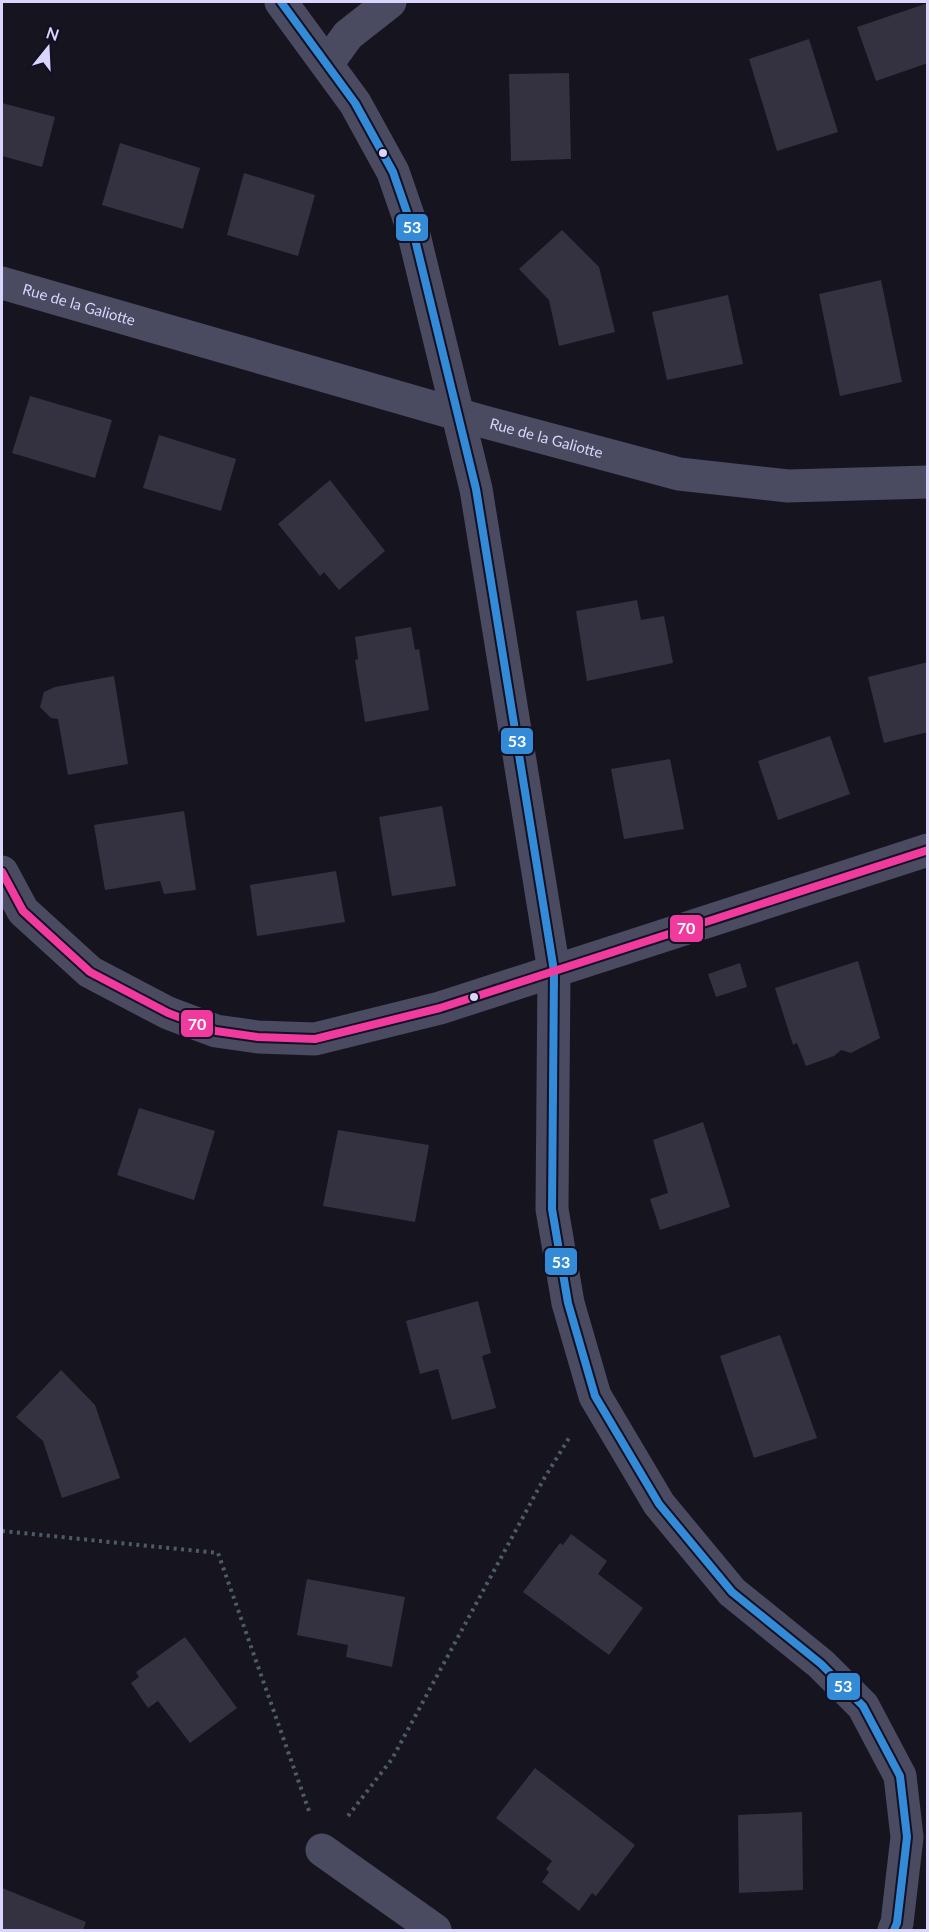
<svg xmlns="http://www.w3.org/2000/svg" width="929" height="1932" font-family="Lato,sans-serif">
<rect width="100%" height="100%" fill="#16141f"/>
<g fill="#343241">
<polygon points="928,3 928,63 876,81 857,27"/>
<polygon points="809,39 838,132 777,151 749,59"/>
<polygon points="569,73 571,159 511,161 509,74"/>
<polygon points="2,103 55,117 42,167 2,156"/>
<polygon points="120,143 200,168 183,229 102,205"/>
<polygon points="244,173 315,195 298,256 227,235"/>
<polygon points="562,230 599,267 615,332 559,346 549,300 519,269"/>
<polygon points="881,280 902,382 840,396 819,294"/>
<polygon points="728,295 743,364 667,380 652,312"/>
<polygon points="30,396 112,420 95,478 12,453"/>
<polygon points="159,435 236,459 221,511 143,488"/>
<polygon points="330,480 385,551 339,590 324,572 320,576 278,524"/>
<polygon points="637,600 641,620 664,616 673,663 587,681 576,611"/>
<polygon points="411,627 415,650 419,649 429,710 365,722 355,660 358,659 355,637"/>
<polygon points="928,662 928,732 884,743 868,677"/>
<polygon points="114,676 128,764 68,775 58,719 51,718 40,707 44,692 55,687"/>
<polygon points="830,736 850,794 778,820 758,761"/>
<polygon points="670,759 684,829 624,839 611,769"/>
<polygon points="442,806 456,886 392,896 379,817"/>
<polygon points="184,811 196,890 164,894 160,881 105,890 94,825"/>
<polygon points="336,871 345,922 257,936 250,885"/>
<polygon points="858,961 880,1038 851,1053 841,1050 834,1056 806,1066 797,1043 793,1045 775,988"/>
<polygon points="740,963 747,987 716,997 708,974"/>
<polygon points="139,1108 215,1131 194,1200 117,1175"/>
<polygon points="703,1122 730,1207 660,1230 650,1199 668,1193 653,1140"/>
<polygon points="338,1130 429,1145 415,1222 323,1206"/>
<polygon points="478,1301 491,1353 482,1356 496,1408 452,1420 438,1369 420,1374 406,1321"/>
<polygon points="780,1335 817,1438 754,1458 720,1356"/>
<polygon points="61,1370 95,1405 120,1478 62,1498 43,1441 16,1417"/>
<polygon points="571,1534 607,1561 598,1574 643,1608 609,1655 523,1592 560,1543 563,1545"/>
<polygon points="307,1579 405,1597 392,1667 346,1657 348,1645 297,1635"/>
<polygon points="185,1637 237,1708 190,1743 158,1701 148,1708 131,1683 139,1677 136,1672"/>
<polygon points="535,1768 635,1845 596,1896 592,1893 579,1911 542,1882 549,1872 546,1869 552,1861 496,1818"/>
<polygon points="802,1812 803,1890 739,1893 738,1815"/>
<polygon points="2,1888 86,1922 83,1930 2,1930"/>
</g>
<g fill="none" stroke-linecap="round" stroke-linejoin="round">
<g stroke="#4c5b67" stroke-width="4" stroke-dasharray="3 4.5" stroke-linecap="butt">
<polyline points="2,1531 218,1553 309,1811"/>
<polyline points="348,1816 392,1759 542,1482 569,1438"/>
</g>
<g stroke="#4a4a60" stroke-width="33">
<polyline points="281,2 355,103 393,172 412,227 476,489 554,971 552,1209 568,1303 595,1396 659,1504 732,1592 821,1664 863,1706 900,1776 907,1837 897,1923 894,1930"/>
<polyline points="327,64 348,35 390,2"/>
<path id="s1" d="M2,283L481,421L679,474L788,486L928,482"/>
<polyline points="2,872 23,911 90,972 168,1013 216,1031 258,1037 315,1039 440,1008 928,850"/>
<polyline points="322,1850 435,1930"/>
</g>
<g stroke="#131024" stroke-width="12">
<polyline id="bus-1" points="281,2 355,103 393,172 412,227 476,489 554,971 552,1209 568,1303 595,1396 659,1504 732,1592 821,1664 863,1706 900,1776 907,1837 897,1923 894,1930"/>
</g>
<g stroke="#131024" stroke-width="12">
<polyline id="bus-2" points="2,872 23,911 90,972 168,1013 216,1031 258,1037 315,1039 440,1008 928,850"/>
</g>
<use href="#bus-1" stroke="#338bd7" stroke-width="8"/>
<use href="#bus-2" stroke="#f13a9d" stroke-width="8"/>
</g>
<g fill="#d9d5fd" stroke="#131024" stroke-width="2">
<circle cx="383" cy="153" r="5"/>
<circle cx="474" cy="997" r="5"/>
</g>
<g text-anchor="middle" stroke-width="6" stroke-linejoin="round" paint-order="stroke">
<g font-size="15" fill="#d9d5fd" stroke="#131024">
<text dy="5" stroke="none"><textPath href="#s1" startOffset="80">Rue de la Galiotte</textPath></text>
<text dy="5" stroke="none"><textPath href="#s1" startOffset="566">Rue de la Galiotte</textPath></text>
</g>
</g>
<g stroke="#131024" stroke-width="2">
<rect x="395" y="213" width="34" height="29" rx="6" fill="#338bd7"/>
<rect x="500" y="727" width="34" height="28" rx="6" fill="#338bd7"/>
<rect x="669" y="914" width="35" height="29" rx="6" fill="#f13a9d"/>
<rect x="180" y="1009" width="34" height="29" rx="6" fill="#f13a9d"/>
<rect x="544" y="1247" width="34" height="29" rx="6" fill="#338bd7"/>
<rect x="826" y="1672" width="35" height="29" rx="6" fill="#338bd7"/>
</g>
<g font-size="16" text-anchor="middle" font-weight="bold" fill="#fff">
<text x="412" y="233">53</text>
<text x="517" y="747">53</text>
<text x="686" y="934">70</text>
<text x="197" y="1030">70</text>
<text x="561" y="1268">53</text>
<text x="843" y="1692">53</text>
</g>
<rect width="929" height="1932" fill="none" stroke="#d9d5fd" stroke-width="6"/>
<g transform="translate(48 48) rotate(18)" stroke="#131024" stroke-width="4.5" paint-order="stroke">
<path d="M0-4.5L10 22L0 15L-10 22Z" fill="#d9d5fd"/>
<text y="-9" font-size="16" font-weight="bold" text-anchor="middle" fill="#d9d5fd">N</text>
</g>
</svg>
